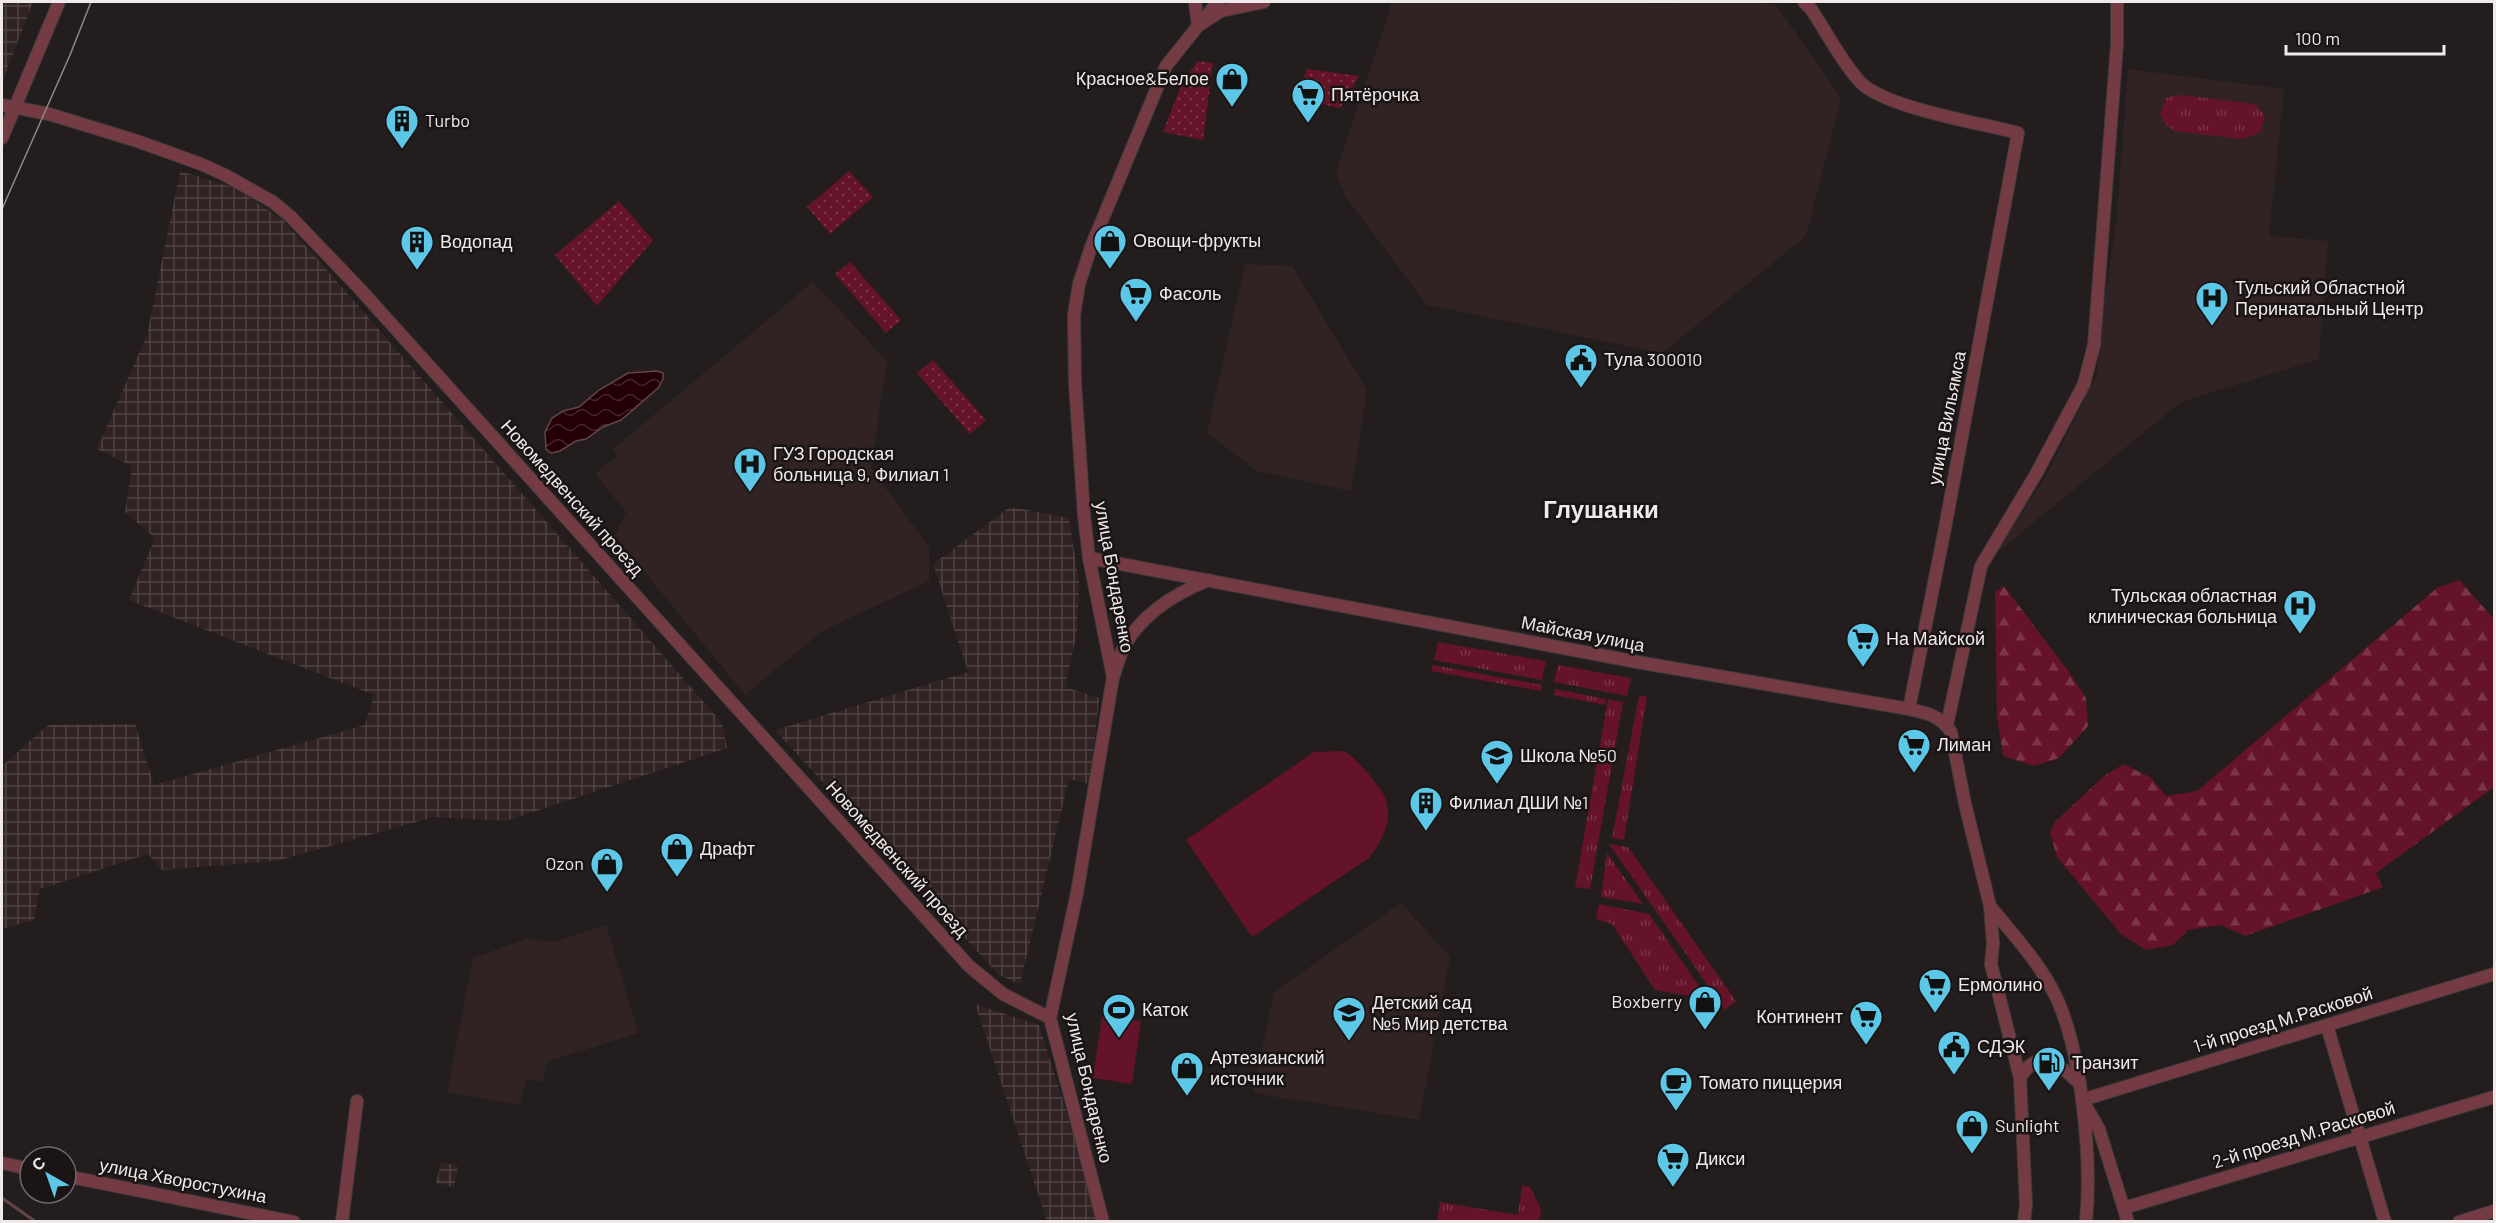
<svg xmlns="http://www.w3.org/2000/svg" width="2496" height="1223" font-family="Barlow,sans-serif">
<defs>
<pattern id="industrial-grid" width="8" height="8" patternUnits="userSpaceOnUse" patternTransform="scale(1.5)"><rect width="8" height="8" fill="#312324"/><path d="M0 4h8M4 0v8" fill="none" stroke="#4f4344"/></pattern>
<pattern id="grass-tufts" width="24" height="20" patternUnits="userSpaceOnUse" patternTransform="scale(1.5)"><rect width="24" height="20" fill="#641328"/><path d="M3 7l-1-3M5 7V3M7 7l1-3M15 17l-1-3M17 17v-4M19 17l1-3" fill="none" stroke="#7a3547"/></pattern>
<pattern id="forest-firs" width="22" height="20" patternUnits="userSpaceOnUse" patternTransform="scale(1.5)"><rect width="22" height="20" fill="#641328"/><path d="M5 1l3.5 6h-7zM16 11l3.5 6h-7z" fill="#7a3547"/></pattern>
<pattern id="park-dots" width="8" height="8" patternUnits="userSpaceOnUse" patternTransform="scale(1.5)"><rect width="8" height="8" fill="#641328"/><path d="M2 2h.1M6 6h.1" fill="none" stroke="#7a3547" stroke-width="1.8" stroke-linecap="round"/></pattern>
<pattern id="water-waves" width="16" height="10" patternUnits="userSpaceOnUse" patternTransform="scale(1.5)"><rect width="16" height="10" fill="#240006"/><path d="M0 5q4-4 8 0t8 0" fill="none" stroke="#44252a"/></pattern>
</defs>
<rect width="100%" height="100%" fill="#241d1e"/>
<g fill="#312324">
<polygon points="1392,2 1648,2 1649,4 1676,4 1676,2 1751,2 1776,5 1841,98 1806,236 1662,353 1427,305 1346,197 1336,173"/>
<polygon points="2128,69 2284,89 2269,236 2328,241 2319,359 2181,402 1995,554 2046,476 2097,374 2105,295 2117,217"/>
<polygon points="1245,264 1292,266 1367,390 1351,491 1257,471 1207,433"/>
<polygon points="813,282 887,361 871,468 929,547 929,581 824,630 756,685 746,696 615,536 626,512 595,474 617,456 613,449"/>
<polygon points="1401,903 1450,957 1419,1120 1253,1093 1274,992"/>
<polygon points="606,925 638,1033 547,1062 543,1082 527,1080 519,1105 447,1092 473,958 527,939 554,942"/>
</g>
<g fill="url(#industrial-grid)">
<polygon points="2,2 33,2 2,82"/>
<polygon points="180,171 236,188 285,222 722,723 727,748 506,821 434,817 276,861 162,870 148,854 40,889 34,920 2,929 2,766 48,725 135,724 154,785 365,725 374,695 129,600 155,538 125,512 132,466 97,449 147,335"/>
<polygon points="1010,507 1069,518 1079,583 1077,632 1065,687 1099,698 1090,784 1069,779 1020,984 999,975 775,730 968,672 933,564"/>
<polygon points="975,1004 1039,1025 1101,1221 1047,1221"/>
<polygon points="441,1162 458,1166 454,1187 436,1183"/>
</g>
<g fill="url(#grass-tufts)">
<polygon points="2180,95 2255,104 2265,116 2260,133 2241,139 2174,131 2165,124 2160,114 2166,98"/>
<polygon points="1438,642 1546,661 1542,680 1434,660"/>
<polygon points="1433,665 1542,685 1541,691 1431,671"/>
<polygon points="1558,665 1631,678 1627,696 1554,682"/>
<polygon points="1555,689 1606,699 1605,705 1554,695"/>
<polygon points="1639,695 1647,697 1624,840 1612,838"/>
<polygon points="1608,699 1623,702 1590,889 1575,887"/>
<polygon points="1609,844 1628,847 1736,1001 1725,1010"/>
<polygon points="1607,853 1643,904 1601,897"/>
<polygon points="1599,904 1649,914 1708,999 1655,990 1612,924 1596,919"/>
<polygon points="1522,1186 1530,1187 1541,1209 1540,1218 1536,1221 1437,1221 1440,1202 1518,1215"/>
</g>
<g fill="url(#forest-firs)">
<polygon points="2459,580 2494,619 2494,787 2376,873 2383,887 2245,936 2220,925 2188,930 2173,945 2146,950 2121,934 2057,857 2050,832 2055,822 2104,776 2124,764 2151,778 2166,796 2197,791 2437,588"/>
<polygon points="2004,586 2069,672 2086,698 2088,726 2059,758 2034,766 2003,756 1997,717 1995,592"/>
</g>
<g fill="url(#park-dots)">
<polygon points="1198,61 1213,63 1203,140 1163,132 1182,83"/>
<polygon points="1306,69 1359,76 1340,108 1299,99"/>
<polygon points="849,171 873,197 830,234 807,207"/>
<polygon points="619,201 653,240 597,306 555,255"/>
<polygon points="850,262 901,320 886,333 835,274"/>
<polygon points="933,360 986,420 970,434 917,373"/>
</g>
<g fill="#641328">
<path d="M1344,751C1355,758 1363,767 1371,777C1375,783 1382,790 1385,797C1394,819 1382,841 1369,858L1252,937L1186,840L1314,752Z"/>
<polygon points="1102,1016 1141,1021 1132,1084 1093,1078"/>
</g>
<polygon fill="url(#water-waves)" stroke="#61464a" stroke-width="1.5" points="657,371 663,373 663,379 658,388 621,420 603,427 586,439 576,441 560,451 551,453 546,449 545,432 552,418 563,411 579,407 599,390 628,373"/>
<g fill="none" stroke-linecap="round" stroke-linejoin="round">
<polyline stroke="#61464a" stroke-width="3" points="2,1198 36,1222"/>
<g stroke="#403a3a" stroke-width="14">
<g id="minor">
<polyline points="1195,2 1198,26 1218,2"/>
<path d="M1804,2L1811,9C1827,33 1841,61 1860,82C1885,108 1981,123 2018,133L1945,528L1909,709"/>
<polyline points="2,105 49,114 137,141 201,164 225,175 273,202 291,217 359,288 969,966 1003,994 1050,1018"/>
<polyline points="2,138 59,2"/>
<path d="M1089,558L1637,662L1909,709C1927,713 1941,716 1951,732L1965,804L1990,906L1993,943L1991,964L2020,1078L2026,1204L2024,1222"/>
<path d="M1114,675C1117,665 1120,654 1125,645C1143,613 1176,593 1209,580"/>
<polyline points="1947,725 1981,566 2036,474 2084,384 2094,345 2117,44 2117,2"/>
<path d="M1990,906C2011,932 2035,958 2051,987C2082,1043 2092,1159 2086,1222"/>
<polyline points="2327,1026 2385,1222"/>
<path d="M2020,1078C2039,1045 2061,1065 2080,1084"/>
<polyline points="2082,1100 2494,974"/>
<polyline points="2084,1103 2099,1129 2128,1222"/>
<polyline points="2,1163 30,1169"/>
<polyline points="66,1176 294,1222"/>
<polyline points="2124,1208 2494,1097"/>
<polyline points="342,1222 357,1101"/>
<polyline points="1103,1222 1050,1018 1077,893 1113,677 1089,558 1084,515 1075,383 1074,315 1079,284 1091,247 1166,66 1198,26 1221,11 1264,2"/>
<polyline points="2459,1222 2494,1211"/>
</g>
</g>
<use href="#minor" stroke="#743b44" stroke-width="12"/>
<polyline stroke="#8f8989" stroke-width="1.5" points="2,209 70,55 91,2"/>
</g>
<defs>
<g id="shop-pin" transform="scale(1.725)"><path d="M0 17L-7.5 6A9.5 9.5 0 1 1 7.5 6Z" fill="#5dc7e8" stroke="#1b1414"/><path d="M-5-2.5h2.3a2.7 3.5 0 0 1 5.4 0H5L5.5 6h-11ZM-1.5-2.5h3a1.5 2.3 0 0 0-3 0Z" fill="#111"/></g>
<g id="supermarket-pin" transform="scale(1.725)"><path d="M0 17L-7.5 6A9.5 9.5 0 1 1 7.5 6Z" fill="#5dc7e8" stroke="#1b1414"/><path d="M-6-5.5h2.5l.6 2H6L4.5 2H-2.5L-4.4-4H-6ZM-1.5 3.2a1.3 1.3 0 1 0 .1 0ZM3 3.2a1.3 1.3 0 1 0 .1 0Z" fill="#111"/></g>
<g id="building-pin" transform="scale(1.725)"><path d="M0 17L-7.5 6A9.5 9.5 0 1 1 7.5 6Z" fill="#5dc7e8" stroke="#1b1414"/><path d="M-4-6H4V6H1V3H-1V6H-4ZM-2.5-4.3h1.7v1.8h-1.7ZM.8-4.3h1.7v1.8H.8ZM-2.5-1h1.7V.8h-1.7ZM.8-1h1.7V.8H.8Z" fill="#111"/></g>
<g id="hospital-pin" transform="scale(1.725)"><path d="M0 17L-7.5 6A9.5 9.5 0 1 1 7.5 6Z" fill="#5dc7e8" stroke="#1b1414"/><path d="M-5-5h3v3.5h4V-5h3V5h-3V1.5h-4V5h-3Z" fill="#111"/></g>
<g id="civic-pin" transform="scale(1.725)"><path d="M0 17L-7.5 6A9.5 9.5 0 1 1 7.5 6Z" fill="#5dc7e8" stroke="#1b1414"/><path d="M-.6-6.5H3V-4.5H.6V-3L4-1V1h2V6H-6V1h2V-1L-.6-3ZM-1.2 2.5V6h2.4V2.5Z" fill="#111"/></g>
<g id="school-pin" transform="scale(1.725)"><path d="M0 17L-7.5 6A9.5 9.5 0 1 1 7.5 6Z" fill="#5dc7e8" stroke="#1b1414"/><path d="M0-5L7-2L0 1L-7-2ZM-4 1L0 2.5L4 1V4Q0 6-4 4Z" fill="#111"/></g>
<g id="stadium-pin" transform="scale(1.725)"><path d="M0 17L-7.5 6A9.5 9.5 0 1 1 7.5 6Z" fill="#5dc7e8" stroke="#1b1414"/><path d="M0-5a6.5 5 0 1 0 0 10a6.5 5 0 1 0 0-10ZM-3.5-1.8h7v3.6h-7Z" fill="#111"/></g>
<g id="fuel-pin" transform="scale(1.725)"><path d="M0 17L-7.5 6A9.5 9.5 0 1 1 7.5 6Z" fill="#5dc7e8" stroke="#1b1414"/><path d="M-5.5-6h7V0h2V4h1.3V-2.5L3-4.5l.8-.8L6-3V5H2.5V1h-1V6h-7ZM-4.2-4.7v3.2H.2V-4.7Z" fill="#111"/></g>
<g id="cafe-pin" transform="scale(1.725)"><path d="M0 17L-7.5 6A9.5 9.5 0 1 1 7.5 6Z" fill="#5dc7e8" stroke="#1b1414"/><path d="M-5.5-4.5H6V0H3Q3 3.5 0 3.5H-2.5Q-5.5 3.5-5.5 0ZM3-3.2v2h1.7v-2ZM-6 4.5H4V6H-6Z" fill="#111"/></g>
</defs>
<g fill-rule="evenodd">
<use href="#shop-pin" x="1232" y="79"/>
<use href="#supermarket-pin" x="1308" y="95"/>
<use href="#building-pin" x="402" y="121"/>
<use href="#shop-pin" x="1110" y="241"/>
<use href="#building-pin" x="417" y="242"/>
<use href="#supermarket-pin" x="1136" y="294"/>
<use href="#hospital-pin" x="2212" y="298"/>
<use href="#civic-pin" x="1581" y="360"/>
<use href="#hospital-pin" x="750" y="464"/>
<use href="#hospital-pin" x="2300" y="606"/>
<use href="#supermarket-pin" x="1863" y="639"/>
<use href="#supermarket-pin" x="1914" y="745"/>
<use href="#school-pin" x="1497" y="756"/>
<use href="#building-pin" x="1426" y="803"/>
<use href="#shop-pin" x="677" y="849"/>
<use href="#shop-pin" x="607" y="864"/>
<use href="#supermarket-pin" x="1935" y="985"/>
<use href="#shop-pin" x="1705" y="1002"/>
<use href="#stadium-pin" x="1119" y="1010"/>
<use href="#school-pin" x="1349" y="1013"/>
<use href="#supermarket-pin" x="1866" y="1017"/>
<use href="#civic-pin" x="1954" y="1047"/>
<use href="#fuel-pin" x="2049" y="1063"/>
<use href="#shop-pin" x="1187" y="1068"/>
<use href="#cafe-pin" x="1676" y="1083"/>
<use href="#shop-pin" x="1972" y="1126"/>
<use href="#supermarket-pin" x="1673" y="1159"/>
</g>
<g text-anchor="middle" stroke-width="5" stroke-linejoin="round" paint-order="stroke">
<g font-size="18" fill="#efe9e9" stroke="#1b1414" text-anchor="start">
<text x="1209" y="85" text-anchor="end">Красное&amp;Белое</text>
<text x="1331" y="101">Пятёрочка</text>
<text x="425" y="127">Turbo</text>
<text x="1133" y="247">Овощи-фрукты</text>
<text x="440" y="248">Водопад</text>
<text x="2235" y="294">Тульский Областной<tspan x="2235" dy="21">Перинатальный Центр</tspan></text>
<text x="1159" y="300">Фасоль</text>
<text x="1604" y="366">Тула 300010</text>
<text x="773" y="460">ГУЗ Городская<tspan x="773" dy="21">больница 9, Филиал 1</tspan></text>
<text x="2277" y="602" text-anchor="end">Тульская областная<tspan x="2277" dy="21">клиническая больница</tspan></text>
<text x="1886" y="645">На Майской</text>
<text x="1937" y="751">Лиман</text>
<text x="1520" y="762">Школа №50</text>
<text x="1449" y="809">Филиал ДШИ №1</text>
<text x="700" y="855">Драфт</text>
<text x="584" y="870" text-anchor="end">Ozon</text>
<text x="1958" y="991">Ермолино</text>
<text x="1682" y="1008" text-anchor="end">Boxberry</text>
<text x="1372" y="1009">Детский сад<tspan x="1372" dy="21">№5 Мир детства</tspan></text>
<text x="1142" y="1016">Каток</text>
<text x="1843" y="1023" text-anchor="end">Континент</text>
<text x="1977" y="1053">СДЭК</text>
<text x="1210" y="1064">Артезианский<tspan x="1210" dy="21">источник</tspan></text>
<text x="2072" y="1069">Транзит</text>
<text x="1699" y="1089">Томато пиццерия</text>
<text x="1995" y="1132">Sunlight</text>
<text x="1696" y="1165">Дикси</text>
</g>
<g font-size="18" fill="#efe9e9" stroke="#1b1414">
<text transform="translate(1947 418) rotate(-79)" y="6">улица Вильямса</text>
<text transform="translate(572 498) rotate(48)" y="6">Новомедвенский проезд</text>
<text transform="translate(1114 577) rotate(80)" y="6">улица Бондаренко</text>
<text transform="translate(1583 634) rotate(11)" y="6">Майская улица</text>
<text transform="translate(897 859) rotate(48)" y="6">Новомедвенский проезд</text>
<text transform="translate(2283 1020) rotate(-17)" y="6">1-й проезд М.Расковой</text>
<text transform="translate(1089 1088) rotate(77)" y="6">улица Бондаренко</text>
<text transform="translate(2304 1135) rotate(-17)" y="6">2-й проезд М.Расковой</text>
<text transform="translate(183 1181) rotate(11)" y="6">улица Хворостухина</text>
</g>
<g font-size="24" font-weight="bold" fill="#efe9e9" stroke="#1b1414">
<text x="1601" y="518">Глушанки</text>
</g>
</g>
<rect width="2496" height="1223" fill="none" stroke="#efe9e9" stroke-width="6"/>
<g transform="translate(48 1175) rotate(320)"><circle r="28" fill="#1b1414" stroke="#706969" stroke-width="1.5"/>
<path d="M0-4.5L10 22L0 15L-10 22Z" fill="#5dc7e8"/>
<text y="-9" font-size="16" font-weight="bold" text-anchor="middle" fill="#efe9e9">С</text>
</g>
<path d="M2286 45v9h158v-9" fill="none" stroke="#efe9e9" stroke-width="3"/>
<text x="2295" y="45" font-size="18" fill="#efe9e9" stroke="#1b1414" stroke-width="4.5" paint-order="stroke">100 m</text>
</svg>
